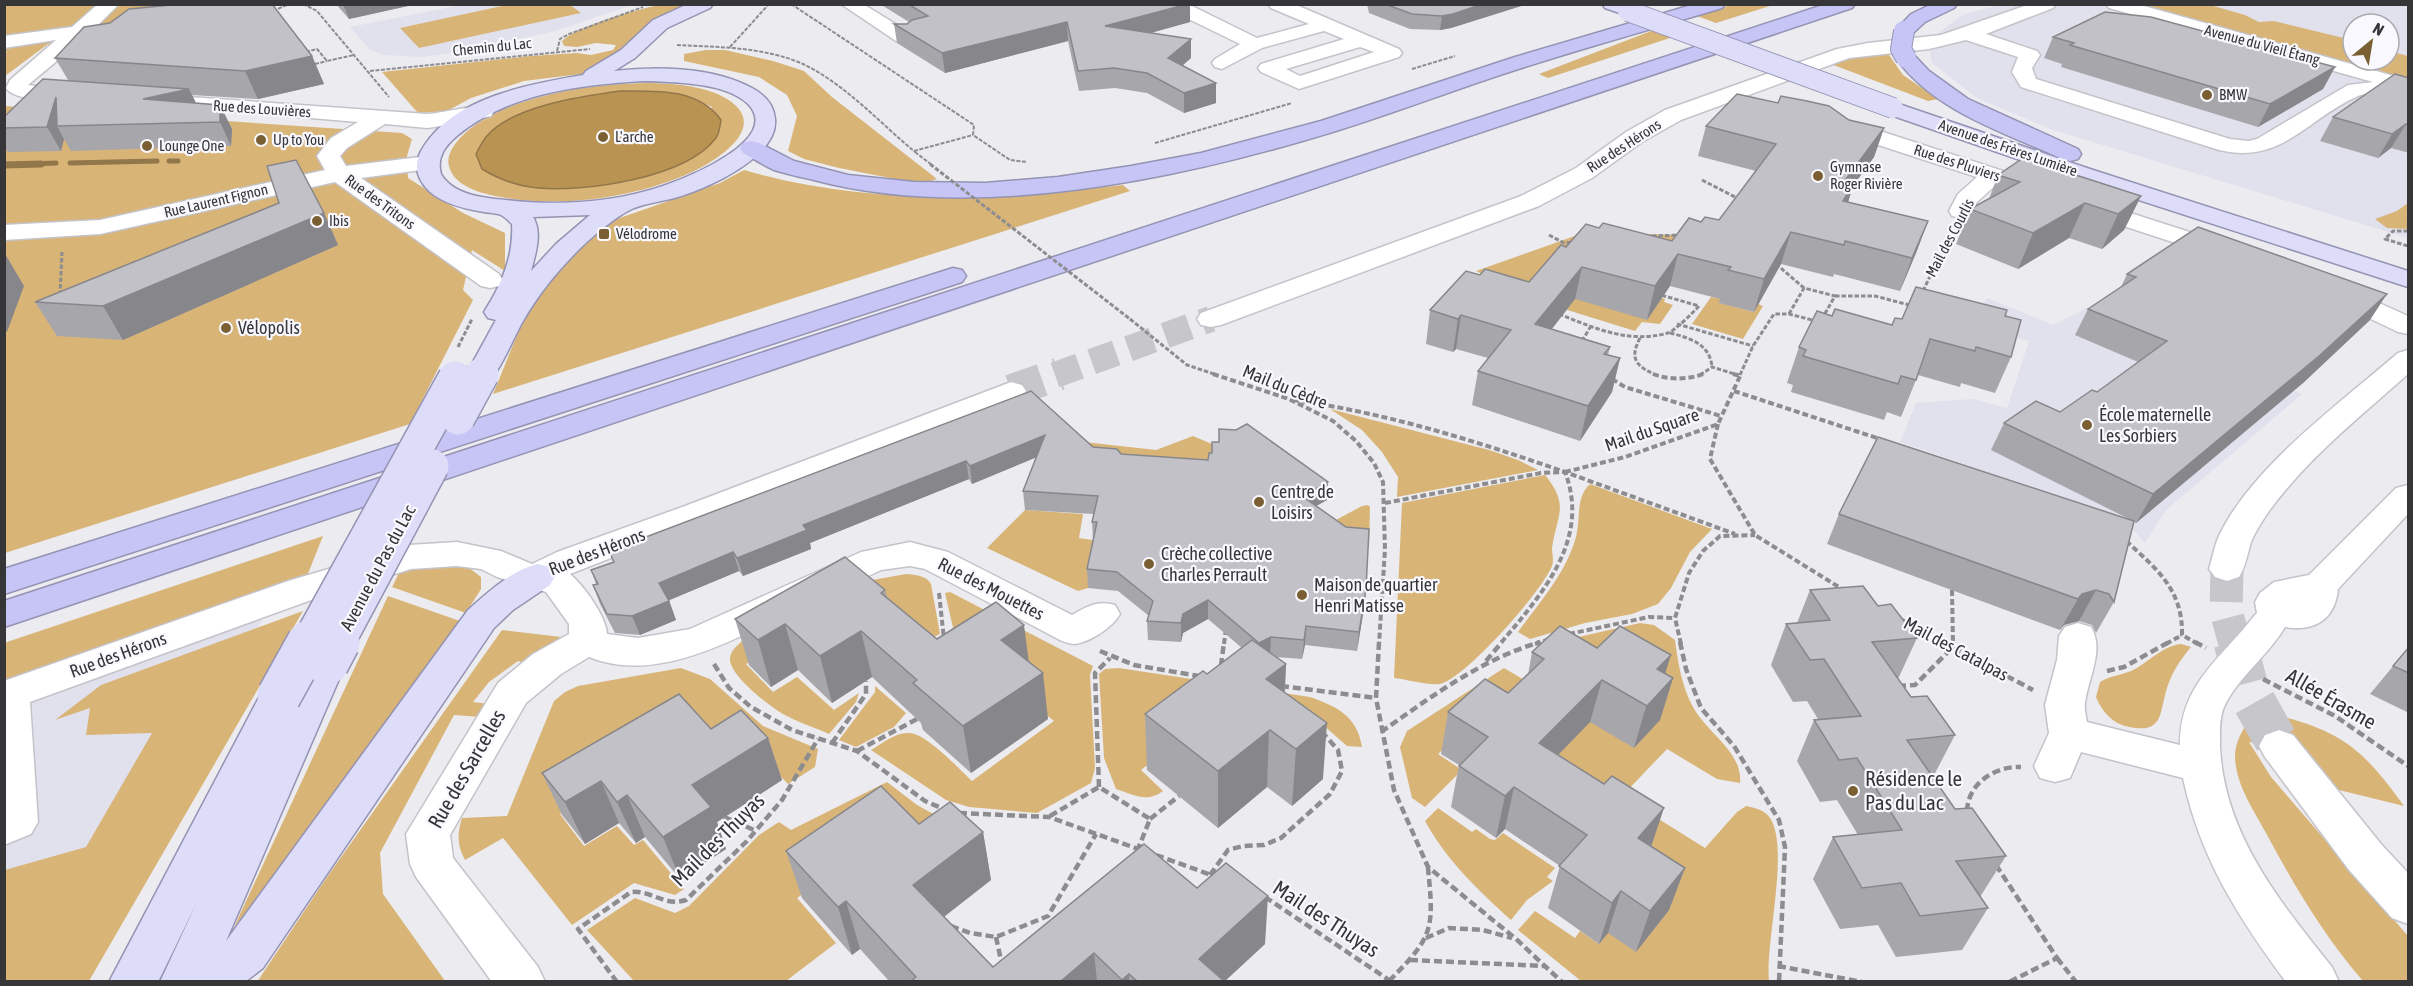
<svg xmlns="http://www.w3.org/2000/svg" width="2413" height="986" font-family="'Asap Condensed',sans-serif">
<rect width="100%" height="100%" fill="#ebebf0"/>
<g fill="#e1e1ee" fill-rule="evenodd">
<polygon points="461,5 632,5 555,31 461,52 420,57 384,55 370,50 350,27"/>
<path d="M2001,5H2408V238L2050,129L1977,98L1932,63L1928,40L1964,14ZM2353,24H2389V60H2353Z"/>
<polygon points="1987,298 2053,325 2087,308 2302,394 2165,511 2145,543 2133,530 2037,495 2013,481 1900,442 1916,403 1973,399 2007,408 2029,341 1973,325"/>
<polygon points="309,541 48,981 5,981 4,647"/>
</g>
<g fill="#d9b477" fill-rule="evenodd">
<polygon points="511,4 570,5 581,13 419,48 400,28"/>
<polygon points="1734,4 1773,4 1773,5 1716,23 1697,16"/>
<polygon points="4,5 182,5 58,43 48,44 5,76 5,54 7,52 5,51"/>
<path d="M658,5H693L589,73L524,81L471,98L447,111L418,113L382,72L531,56L577,53L591,55L613,50L616,45L596,43L577,47L564,46L562,41C579,25 634,11 658,5Z"/>
<polygon points="2123,5 2210,5 2245,15 2259,22 2274,21 2352,40 2353,60 2389,60 2389,51 2408,56 2408,82"/>
<polygon points="1659,28 1679,35 1548,78 1539,74"/>
<polygon points="706,50 725,50 773,61 804,71 832,97 937,179 921,184 839,168 804,159 788,151 797,116 787,95 759,77 684,61 684,54"/>
<polygon points="1858,54 1889,55 1903,75 1938,99 1928,101 1831,64"/>
<path d="M653,83C677,84 706,86 727,99C771,126 718,160 692,172C635,198 563,208 501,197C483,194 454,187 449,166C446,156 453,146 460,138C501,95 596,83 653,83ZM658,91L690,97L712,107L667,170L626,182L580,188H537Z"/>
<polygon points="4,106 402,133 412,139 407,156 408,178 463,213 505,233 505,271 472,250 463,290 473,300 410,424 5,553"/>
<path d="M744,170C866,206 998,200 1123,185L1130,191L493,394L531,301L578,245L614,220L720,183Z"/>
<polygon points="2408,203 2408,229 2387,228 2375,219 2397,211"/>
<polygon points="1586,232 1703,236 1706,260 1642,293 1665,299 1664,302 1673,305 1660,324 1642,322 1635,331 1535,300 1476,271"/>
<polygon points="1711,297 1722,299 1720,303 1754,312 1758,304 1763,306 1743,339 1692,324"/>
<polygon points="1330,409 1489,450 1518,460 1538,470 1397,497 1398,477 1382,452 1362,430"/>
<polygon points="1193,436 1219,447 1219,460 1166,476 1066,440 1156,450"/>
<path d="M1545,475C1570,506 1557,514 1552,548C1552,553 1554,560 1552,566C1542,591 1466,678 1440,684C1430,686 1405,679 1394,678L1402,503Z"/>
<path d="M1590,484L1712,529L1690,552L1671,588L1658,604L1632,614L1585,623L1530,639L1518,632C1540,602 1566,573 1576,537C1581,518 1575,498 1590,484Z"/>
<polygon points="1368,505 1370,507 1369,547 1318,542 1321,528 1362,506"/>
<polygon points="1025,510 1083,514 1079,538 1099,541 1088,588 1078,591 987,548"/>
<polygon points="323,536 307,576 5,682 4,643"/>
<polygon points="431,566 469,568 481,577 481,589 466,613 392,587 401,569"/>
<path d="M906,574C915,575 926,575 931,584L940,634L936,636L904,633L856,600L746,664L773,692L797,677L834,710L859,693L856,702L829,734C814,727 797,722 783,714C769,706 728,674 730,658C731,650 737,646 743,640L867,581Z"/>
<path d="M950,592L1093,666L1090,675L1095,768L1091,783L1037,813L969,807L946,800L871,750C881,744 896,732 909,733C926,733 959,769 972,781L1054,721L1011,686L941,645L954,632L945,593Z"/>
<polygon points="388,596 460,621 353,775 234,927"/>
<polygon points="303,611 89,981 5,982 5,870 86,847 152,733 86,735 90,708 55,720 101,685"/>
<path d="M1640,623L1654,625L1675,640C1678,663 1682,687 1693,707C1707,733 1743,752 1740,783L1717,779L1667,749L1622,796L1705,848L1737,812L1746,806C1755,808 1765,810 1770,818C1790,848 1765,943 1769,981H1581L1518,930L1535,911L1575,938L1580,931L1599,944L1529,785L1543,645Z"/>
<polygon points="502,630 561,637 527,664 518,661 489,682 473,702 489,704 481,717 454,715 380,853 383,894 445,981 257,982 327,877"/>
<path d="M2181,644L2191,647C2180,660 2172,672 2167,688C2159,713 2164,734 2129,727C2113,724 2102,712 2096,697L2100,682C2112,675 2119,676 2131,671C2148,663 2162,646 2181,644Z"/>
<path d="M681,668L710,679L763,726L818,749L815,767L788,784L755,750L694,734L560,814L584,846L617,826L634,845L643,840L684,889L675,895L634,883L572,925L503,838L465,860C457,844 457,835 462,818L507,816L554,701L565,692L578,686Z"/>
<path d="M1119,668L1310,697C1338,707 1357,716 1362,747L1347,746L1323,725L1202,723L1141,770L1163,791C1147,803 1134,795 1116,789L1104,758L1099,674L1105,669Z"/>
<polygon points="1504,668 1531,684 1476,718 1438,754 1462,770 1425,807 1412,798 1400,747 1407,731"/>
<polygon points="875,686 906,713 894,727 856,747 839,740 875,692"/>
<path d="M2272,714C2342,731 2363,749 2404,806L2339,790L2306,749L2249,742L2271,777L2408,936V981H2363C2324,936 2294,885 2266,833C2253,809 2236,785 2235,757C2235,741 2243,729 2252,716Z"/>
<polygon points="887,782 917,805 946,821 892,831 797,898 836,943 786,981 634,981 587,930 635,898 675,913 689,906 759,835 779,822 791,830"/>
<path d="M1438,808L1472,832L1476,829L1490,839L1495,840L1503,833L1555,868L1547,877L1553,881L1527,900L1511,920C1478,890 1447,861 1425,821Z"/>
</g>
<path fill="#b99351" stroke="#92774a" stroke-width="1.5" d="M620,91C657,91 698,88 721,120C720,126 719,134 716,138C686,178 586,192 538,188C517,186 500,180 482,169L476,154C479,148 482,142 486,137C511,106 583,96 620,91Z"/>
<g fill="none" stroke-linecap="round" stroke-linejoin="round">
<g stroke="#92774a" stroke-width="5">
<polyline points="169,161 178,161"/>
<polyline points="70,163 157,161"/>
<polyline points="4,165 56,163"/>
</g>
<polyline stroke="#92774a" stroke-width="7" points="4,165 41,164"/>
<polyline stroke="#c7c7cb" stroke-width="26" stroke-dasharray="26 13" stroke-linecap="butt" points="1055,375 1211,319"/>
<g stroke="#c7c7cb" stroke-width="33" stroke-dasharray="33 16" stroke-linecap="butt">
<polyline points="1011,391 1059,374"/>
<polyline points="2227,569 2226,611 2235,644"/>
</g>
<polyline stroke="#c7c7cb" stroke-width="43" stroke-dasharray="43 21" stroke-linecap="butt" points="2235,642 2248,691 2279,746"/>
<g stroke="#c3c3c9" stroke-width="3">
<g id="minor">
<path d="M98,4H119L87,36L28,85L82,91L85,95L82,99L75,101C58,100 15,102 6,88L10,80L56,40L4,48V36L72,27Z"/>
<polygon points="841,4 863,4 910,33 913,37 910,41 896,41"/>
<path d="M1163,4H1188L1257,38L1309,24L1271,8L1268,4H1294L1399,49L1402,53L1399,57L1299,89L1261,72L1258,68L1261,64L1344,39L1324,31L1262,48L1222,69L1215,67L1212,63L1215,59L1240,44L1166,8ZM1360,47L1374,52L1300,76L1286,69Z"/>
<path d="M2030,4H2056L2053,8L1986,34L2037,51L2040,55L2032,68L2036,79L2230,139L2249,141L2257,139L2348,85L2373,82L2109,8L2106,4H2137L2394,76L2399,81C2386,100 2372,90 2358,96C2306,119 2282,165 2219,150L2021,87L2012,72L2018,57L1966,40L1929,49L1849,58L1681,120L1642,142L1592,178L1539,206L1221,325L1211,327L1201,325L1197,319L1201,313L1521,196L1576,168L1626,132L1665,110L1837,49L1868,43L1941,35Z"/>
<path d="M175,96L427,114C442,113 479,104 491,106L494,111L491,116L456,124L427,128L385,124L347,148L340,156L346,166L428,156L436,158L439,163L436,168L361,178L499,274L503,280L499,286L490,288L481,286L335,182L100,234L4,240V225L100,220L325,170L317,156L331,138L358,122L168,106L164,102L168,98Z"/>
<polygon points="1837,117 2049,186 2053,191 2049,196 2041,198 1997,184 1977,202 1970,216 1961,218 1952,216 1949,211 1958,194 1977,177 1829,129 1826,124 1829,119"/>
<polygon points="2087,199 2233,246 2237,251 2233,256 2224,259 2215,256 2078,211 2075,206 2078,201"/>
<polygon points="2337,284 2408,316 2408,334 2398,332 2327,298 2324,292 2327,286"/>
<path d="M2408,350V374C2359,418 2305,460 2267,514C2261,523 2255,532 2251,542C2247,555 2246,566 2239,577L2227,581L2215,577L2209,569C2212,559 2214,548 2218,538C2250,468 2340,403 2398,353Z"/>
<path d="M1011,382L1022,385L1026,391L1022,397L570,574C584,586 606,616 607,634L638,638L690,629L861,552L910,542L948,552L1072,615C1088,606 1097,600 1115,605L1120,614C1113,627 1090,642 1075,644C1070,644 1064,642 1060,640L925,569L910,566L881,570C848,586 814,602 781,617C724,644 653,683 589,657L561,674L526,703L450,835L453,858L538,967L545,982H492L416,877L410,864L406,834L498,683L533,654L569,634V624L546,592L497,577L481,569L457,566L411,569L314,599L30,702L38,822L31,834L4,845V681L288,581L409,545L457,542L501,551L532,564L557,552L685,506Z"/>
<path d="M2408,485V514L2338,589C2335,620 2314,632 2285,627C2268,656 2238,677 2224,707C2219,719 2220,734 2220,747C2224,834 2280,902 2332,967L2339,982H2286C2238,917 2200,858 2183,778L2081,752L2070,778L2055,782L2040,778L2034,766L2049,733L2045,705L2057,660L2059,636L2065,627L2078,623L2091,627C2105,650 2088,678 2085,703C2084,709 2086,716 2087,722L2180,745C2180,684 2220,660 2254,616L2257,613L2255,602L2260,593L2274,582L2309,575L2396,488Z"/>
<polygon points="2279,730 2293,735 2381,844 2408,873 2408,924 2392,918 2349,870 2265,757 2259,746 2265,735"/>
</g>
</g>
<g stroke="#9493b3" stroke-width="3">
<g id="major">
<path d="M688,4H713L710,8L667,28L635,58L614,71C657,66 713,67 752,88C765,95 774,105 775,119C779,157 707,188 678,197C664,201 647,203 634,208C618,215 602,229 589,240C564,263 540,291 523,321C513,339 505,360 493,377L483,380L473,377L468,371L496,320L488,318L484,312C501,286 514,256 512,224C509,221 505,217 501,215C497,213 489,213 484,212C465,209 443,204 429,191C415,177 413,162 424,146C456,97 529,84 583,75L586,71L621,50L653,20ZM643,81C672,82 726,82 748,104C783,140 686,178 663,186C613,203 558,206 506,200C484,198 453,195 441,174C436,157 446,145 458,135C509,93 580,85 643,81ZM590,215L556,244L531,271C535,256 543,232 533,217Z"/>
<polygon points="1602,4 1628,4 1637,11 1634,15 1628,16 1605,8"/>
<polygon points="1893,102 2093,170 2408,271 2408,287 2077,180 1885,113 1882,108 1885,103"/>
<path d="M537,564L550,567L555,576L550,585L513,610L494,628L263,968L245,982H160L197,902L158,982H109L265,686L279,681L293,686L295,690L314,653L327,649L340,653L346,663L226,941L468,610C488,592 511,571 537,564Z"/>
</g>
</g>
<g stroke="#9493b3" stroke-width="3">
<g id="highway">
<path d="M1695,4H1725L1722,8C1649,30 1576,50 1503,74C1448,92 1394,113 1339,130C1181,179 976,223 814,180C801,177 787,174 774,170C763,165 753,158 743,153L740,148L743,143L751,141L759,143L794,161L848,175L914,182L985,183L1058,177L1131,166L1201,153L1321,121L1515,57Z"/>
<polygon points="1826,4 1855,4 1852,8 4,627 4,601"/>
<polygon points="1932,4 1957,4 1954,8 1925,22 1911,35 1897,35 1895,31 1911,14"/>
<path d="M1906,52L1913,54L1929,71L1968,99L2078,149L2081,154L2078,159L2070,161L2062,159C2006,133 1933,111 1896,58L1899,54Z"/>
<polygon points="953,268 962,270 966,276 962,282 4,594 4,569"/>
</g>
</g>
<g stroke="#8d8d90" stroke-width="2" stroke-dasharray="4 1.5" stroke-linecap="butt">
<polyline points="303,4 317,11 389,97"/>
<polyline points="791,4 974,125 973,135 1010,160 1027,162"/>
<polyline points="273,11 289,4"/>
<path d="M677,45C718,47 765,47 803,64C845,84 880,123 915,152"/>
<polyline points="730,47 769,4"/>
<polyline points="557,51 560,39 569,34 643,7"/>
<polyline points="306,52 317,49 327,61 354,55"/>
<polyline points="315,64 327,61"/>
<polyline points="1412,69 1455,56"/>
<polyline points="370,71 590,49"/>
<polyline points="1155,143 1292,103"/>
<polyline points="914,151 973,135"/>
</g>
<g stroke="#8d8d90" stroke-width="3" stroke-dasharray="4.5 2" stroke-linecap="butt">
<polyline points="1702,180 1737,198"/>
<polyline points="2408,231 2393,231 2385,239 2408,246"/>
<polyline points="1549,235 1564,243 1573,242"/>
<polyline points="1652,236 1681,235"/>
<polyline points="1776,264 1804,288"/>
<polyline points="1923,291 1952,230"/>
<polyline points="60,295 62,252"/>
<polyline points="1835,296 1875,296 1913,306"/>
<path d="M1559,314C1594,328 1629,344 1668,333C1673,332 1694,312 1699,306L1661,295"/>
<polyline points="1789,314 1804,288 1835,296 1823,317"/>
<polyline points="1130,319 1187,365 1217,375"/>
<polyline points="1677,324 1753,346"/>
<path d="M1670,333C1690,338 1710,344 1712,367"/>
<path d="M1640,338C1629,359 1636,366 1656,375"/>
<polyline points="1582,341 1591,326"/>
<polyline points="458,347 472,319"/>
<polyline points="1700,375 1712,367 1738,375"/>
<polyline points="1740,375 1753,346 1774,314 1789,314 1816,321"/>
</g>
<g stroke="#8d8d90" stroke-width="4" stroke-dasharray="6 3" stroke-linecap="butt">
<polyline points="1213,374 1289,399 1333,421 1356,441 1374,463 1383,482 1385,549 1379,644"/>
<path d="M1653,374C1669,380 1687,380 1703,374"/>
<polyline points="1733,374 1741,376"/>
<polyline points="1612,379 1625,387 1721,416"/>
<polyline points="1734,391 1880,439"/>
<path d="M1293,400C1387,413 1476,441 1565,472C1591,540 1542,594 1500,644"/>
<polyline points="1718,424 1710,459 1755,535 1842,589"/>
<polyline points="1565,472 1625,457 1718,424 1741,374"/>
<polyline points="1385,503 1541,473 1565,472 1735,534"/>
<path d="M2126,541C2157,569 2183,590 2182,635L2198,644"/>
<polyline points="1952,590 1953,644"/>
<polyline points="939,593 944,639"/>
<polyline points="1902,620 1946,644"/>
<polyline points="1569,634 1649,617 1675,618"/>
<polyline points="1224,644 1226,629"/>
<polyline points="1535,644 1550,639"/>
<polyline points="1681,644 1675,618 1689,573 1703,551 1720,536 1755,535"/>
<polyline points="2166,644 2182,635"/>
</g>
<g stroke="#8d8d90" stroke-width="4.5" stroke-dasharray="8 4" stroke-linecap="butt">
<polyline points="1379,642 1376,698 1394,790 1428,867 1516,939 1562,982"/>
<polyline points="1680,642 1686,669 1701,708 1734,746 1779,820 1785,847 1779,982"/>
<polyline points="1943,642 2033,690"/>
<polyline points="2195,642 2206,648"/>
<polyline points="1100,651 1134,665 1199,676"/>
<polyline points="1486,661 1502,642"/>
<polyline points="714,664 729,688 751,707 792,730 857,751 925,801 946,810"/>
<polyline points="1221,666 1224,642"/>
<polyline points="2107,671 2124,667 2169,642"/>
<polyline points="2263,679 2335,716 2408,766"/>
<polyline points="1281,686 1376,698"/>
<polyline points="1898,686 1915,685 1953,647 1953,642"/>
<path d="M1381,732C1431,697 1480,660 1540,642"/>
<polyline points="832,743 866,694 866,681"/>
<polyline points="857,751 917,719"/>
<polyline points="1099,787 1095,673 1110,658"/>
<path d="M1967,811C1968,783 1995,766 2021,767"/>
<polyline points="959,813 1049,817 1141,850"/>
<polyline points="1050,816 1099,787 1150,819 1138,849"/>
<polyline points="724,817 754,830"/>
<polyline points="1150,819 1179,796"/>
<polyline points="1156,855 1214,876"/>
<polyline points="1996,865 2057,958 2009,982"/>
<polyline points="1210,875 1228,850 1243,846 1264,845 1281,838 1330,794 1342,771 1338,750 1323,733"/>
<polyline points="1265,897 1389,980"/>
<polyline points="951,926 970,933 996,937 1048,916 1096,834"/>
<polyline points="996,937 1002,965"/>
<polyline points="1426,938 1449,928 1483,930 1512,938"/>
<polyline points="2057,958 2076,982"/>
<polyline points="1410,960 1544,966"/>
<polyline points="1778,966 1862,982"/>
<path d="M1389,981C1434,936 1434,929 1428,868"/>
<path d="M617,982L578,929L631,892C652,890 664,907 686,900L747,841L782,800L818,739"/>
</g>
<use href="#minor" fill="#fff" fill-rule="evenodd"/>
<use href="#major" fill="#dddcf9" fill-rule="evenodd"/>
<use href="#highway" fill="#c6c5f5" fill-rule="evenodd"/>
<g stroke="#9493b3" stroke-width="22" stroke-linecap="butt">
<polyline id="major-bridge-far3" points="1628,11 1893,108"/>
</g>
<g stroke="#9493b3" stroke-width="28" stroke-linecap="butt">
<polyline id="major-bridge-far2" points="481,375 483,371"/>
</g>
<g stroke="#9493b3" stroke-width="36" stroke-linecap="butt">
<g id="major-bridge-far1">
<polyline points="458,418 482,374"/>
<polyline points="308,644 455,378"/>
<polyline points="337,644 432,466"/>
</g>
</g>
<g stroke="#9493b3" stroke-width="46" stroke-linecap="butt">
<g id="major-bridge">
<polyline points="327,663 338,642"/>
<polyline points="279,696 309,642"/>
</g>
</g>
<g stroke="#9493b3" stroke-width="22" stroke-linecap="butt">
<polyline id="highway-bridge" points="1904,31 1901,49 1906,58"/>
</g>
<polyline stroke="#8d8d90" stroke-width="2" stroke-dasharray="4 1.5" stroke-linecap="butt" points="915,152 932,165"/>
<polyline stroke="#8d8d90" stroke-width="3" stroke-dasharray="4.5 2" stroke-linecap="butt" points="930,164 1130,319"/>
<use href="#major-bridge-far3" stroke="#dddcf9" stroke-width="20"/>
<use href="#major-bridge-far2" stroke="#dddcf9" stroke-width="26"/>
<use href="#major-bridge-far1" stroke="#dddcf9" stroke-width="33"/>
<use href="#major-bridge" stroke="#dddcf9" stroke-width="43"/>
<use href="#highway-bridge" stroke="#c6c5f5" stroke-width="20"/>
</g>
<g fill="#a6a6ab">
<polygon points="159,4 272,4 312,56 324,84 258,99 192,95 196,103 220,105 232,129 231,146 71,151 64,139 61,151 8,152 4,147 4,117 68,80 55,58 110,23 160,6"/>
<polygon points="336,4 417,4 349,19"/>
<polygon points="880,4 1190,4 1190,22 1151,33 1191,39 1191,58 1183,65 1216,103 1184,113 1147,93 1115,88 1079,91 1068,41 945,73 897,43 894,24 907,24 909,22"/>
<polygon points="1367,4 1528,4 1451,28 1440,30 1410,29 1369,13"/>
<polygon points="2053,37 2335,67 2323,89 2258,127 2061,67 2062,64 2044,58"/>
<polygon points="2409,78 2409,153 2391,148 2378,158 2320,141 2333,117"/>
<polygon points="1849,120 1884,128 1874,157 1853,186 1848,202 1928,221 1916,253 1900,291 1834,274 1833,277 1781,264 1754,312 1719,303 1720,299 1670,286 1647,320 1575,299 1552,329 1610,347 1608,355 1620,358 1612,392 1580,441 1472,405 1478,371 1488,358 1456,349 1453,352 1426,344 1430,310 1480,275 1529,282 1566,247 1599,228 1672,241 1701,222 1719,220 1756,171 1698,156 1706,126"/>
<polygon points="1998,175 2141,196 2124,230 2102,249 2069,238 2018,269 1956,244 1970,209 1989,199"/>
<polygon points="279,203 324,213 338,245 123,340 57,336 35,302"/>
<polygon points="2127,274 2370,320 2303,383 2136,523 2134,522 2114,602 2096,633 2092,625 2079,621 2064,625 2060,630 1827,544 1839,514 2127,518 1991,450 2004,423 2060,412 2097,392 2138,362 2075,335 2088,309 2121,287"/>
<polygon points="1832,316 1892,325 1902,319 2005,316 2011,357 1995,393 1961,383 1960,387 1918,375 1901,417 1887,412 1884,420 1791,392 1793,385 1787,383 1799,347"/>
<polygon points="1031,391 1093,447 1327,500 1316,506 1366,589 1364,608 1357,651 1305,645 1302,659 1276,657 1286,664 1285,693 1323,779 1292,806 1267,787 1218,828 1147,770 1145,714 1207,674 1242,648 1208,619 1183,633 1181,642 1148,640 1147,621 1149,616 1118,591 1088,588 1087,569 1093,541 1092,522 1094,514 1025,510 1023,491 1036,457 972,484 969,479 810,543 811,549 743,576 739,571 669,600 676,620 640,635 615,633 600,604 593,585 596,584 591,570 613,562 609,551"/>
<polygon points="885,590 887,597 937,639 1028,662 1048,719 971,773 923,730 921,723 872,677 832,703 798,670 771,687 749,665 735,619"/>
<polygon points="1810,590 1878,606 1917,638 1898,679 1911,697 1955,735 1933,777 1955,809 2006,856 1980,897 1988,908 1962,950 1896,957 1878,925 1840,929 1813,879 1833,837 1858,835 1837,800 1820,802 1797,761 1814,720 1818,719 1807,701 1793,702 1771,665 1786,624 1797,623"/>
<polygon points="2409,647 2409,713 2370,694"/>
<polygon points="1597,648 1665,674 1673,678 1660,720 1634,748 1590,722 1558,755 1651,847 1685,868 1669,910 1636,952 1608,933 1599,944 1548,908 1560,866 1505,829 1496,838 1451,807 1459,765 1441,754 1448,712 1508,693 1528,675 1532,652"/>
<polygon points="711,729 768,738 782,780 717,822 726,849 680,879 645,837 636,843 619,823 585,844 562,815 542,773"/>
<polygon points="919,824 983,832 991,880 944,917 993,967 1197,888 1265,944 1225,981 889,981 860,949 852,955 802,898 786,851"/>
</g>
<g fill="#87878b">
<polygon points="343,4 417,4 349,19"/>
<polygon points="1188,4 1190,4 1190,22 1106,45 1105,26"/>
<polygon points="1483,4 1528,4 1451,28 1440,30 1442,16"/>
<polygon points="1067,22 1068,41 945,73 942,53"/>
<polygon points="1191,39 1191,58 1168,78 1168,58"/>
<polygon points="312,56 324,84 258,99 245,71"/>
<polygon points="2335,67 2323,89 2258,127 2270,104"/>
<polygon points="1216,83 1216,103 1184,113 1184,93"/>
<polygon points="189,89 201,113 143,99"/>
<polygon points="56,97 57,126 64,139 61,151 47,127"/>
<polygon points="220,105 232,129 231,146 220,122"/>
<polygon points="2406,124 2391,148 2378,158 2392,134"/>
<polygon points="1884,128 1874,157 1853,186 1845,212 1833,232 1846,179"/>
<polygon points="2141,196 2124,230 2102,249 2118,214"/>
<polygon points="2085,203 2069,238 2018,269 2033,233"/>
<polygon points="324,213 338,245 123,340 103,306"/>
<polygon points="1928,221 1916,253 1900,291 1912,258"/>
<polygon points="1791,232 1781,264 1754,312 1764,279"/>
<polygon points="4,252 24,286 7,332 4,329"/>
<polygon points="1678,254 1670,286 1647,320 1655,286"/>
<polygon points="1582,267 1575,299 1529,358 1535,324"/>
<polygon points="2387,294 2370,320 2303,383 2136,523 2153,494"/>
<polygon points="1461,315 1456,349 1453,352 1458,319"/>
<polygon points="1620,358 1612,392 1580,441 1588,406"/>
<polygon points="1045,435 1047,453 972,484 970,466"/>
<polygon points="966,461 969,479 810,543 811,549 743,576 737,558 803,525"/>
<polygon points="1328,482 1327,500 1300,515 1302,496"/>
<polygon points="733,552 739,571 665,602 659,583"/>
<polygon points="1366,589 1364,608 1357,651 1359,632"/>
<polygon points="2096,590 2079,621 2064,625 2060,630 2078,599 2082,594"/>
<polygon points="1208,600 1208,619 1183,633 1181,642 1181,623 1183,614"/>
<polygon points="669,601 676,620 640,635 632,616"/>
<polygon points="785,624 798,670 771,687 758,640"/>
<polygon points="1024,625 1030,671 1001,640"/>
<polygon points="1306,626 1305,645 1302,659 1304,640"/>
<polygon points="861,631 872,677 832,703 820,656"/>
<polygon points="1271,637 1270,656 1259,662 1259,643"/>
<polygon points="1671,655 1659,693 1673,678 1660,720 1634,748 1657,669"/>
<polygon points="1286,664 1283,720 1269,731 1267,787 1218,828 1218,771 1266,679"/>
<polygon points="1043,673 1048,719 971,773 963,726"/>
<polygon points="1602,680 1590,722 1529,785 1539,743"/>
<polygon points="1327,723 1323,779 1292,806 1296,749"/>
<polygon points="768,738 782,780 717,822 726,849 680,879 663,837 692,785"/>
<polygon points="601,781 619,823 585,844 565,802"/>
<polygon points="1514,787 1505,829 1496,838 1505,796"/>
<polygon points="627,795 645,837 636,843 617,802"/>
<polygon points="1664,808 1650,850 1638,838"/>
<polygon points="983,832 991,880 924,932 913,885"/>
<polygon points="1685,868 1669,910 1636,952 1650,911"/>
<polygon points="1621,891 1608,933 1599,944 1612,903"/>
<polygon points="1268,896 1265,944 1225,981 1199,981 1199,959"/>
<polygon points="846,901 860,949 852,955 838,907"/>
<polygon points="1094,953 1097,981 1061,981"/>
<polygon points="1129,974 1129,981 1123,981 1122,980"/>
</g>
<g fill="#c1c1c7" stroke="#87878b" stroke-width="1.5">
<polygon points="182,4 272,4 312,56 245,71 55,58 84,27 110,23 129,9"/>
<polygon points="908,4 1188,4 1105,26 1191,39 1168,58 1216,83 1184,93 1147,73 1114,68 1078,71 1067,22 942,53 894,24 907,24 912,20 928,16"/>
<polygon points="1385,4 1483,4 1453,14 1442,16 1412,14"/>
<polygon points="2105,12 2151,17 2335,67 2270,104 2070,45 2074,43 2053,37"/>
<polygon points="2395,74 2409,78 2409,124 2406,124 2392,134 2333,117"/>
<polygon points="43,79 189,89 143,99 220,105 220,122 57,126 56,97 47,127 4,128 4,117"/>
<polygon points="1737,94 1778,103 1781,96 1807,101 1829,106 1849,120 1884,128 1846,179 1855,181 1843,201 1928,221 1912,258 1845,241 1844,245 1791,232 1764,279 1728,270 1731,267 1678,254 1655,286 1582,267 1535,324 1610,347 1604,354 1620,358 1588,406 1478,371 1511,330 1461,315 1458,319 1430,310 1466,271 1480,275 1485,269 1529,282 1561,245 1566,247 1586,224 1599,228 1603,223 1672,241 1689,218 1701,222 1705,217 1719,220 1776,144 1706,126"/>
<polygon points="2023,158 2141,196 2118,214 2085,203 2033,233 1970,209 2020,182 1998,175"/>
<polygon points="296,160 324,213 103,306 35,302 279,203 267,166"/>
<polygon points="2198,227 2387,294 2319,356 2153,494 2004,423 2036,401 2060,412 2092,390 2097,392 2167,341 2088,309 2136,277 2127,274"/>
<polygon points="4,255 7,259 4,266"/>
<polygon points="1916,287 2007,310 2005,316 2021,320 2011,357 1976,347 1975,351 1930,339 1916,380 1901,376 1898,384 1803,356 1806,350 1799,347 1817,311 1832,316 1835,309 1892,325 1895,318 1902,319"/>
<polygon points="1031,391 1093,447 1117,449 1121,454 1208,460 1209,453 1212,453 1212,442 1219,442 1219,429 1236,430 1247,424 1328,482 1302,496 1346,527 1369,529 1366,589 1359,632 1306,626 1304,640 1271,637 1259,643 1208,600 1183,614 1181,623 1147,621 1153,601 1117,572 1087,569 1097,522 1092,522 1098,496 1023,491 1045,435 970,466 966,461 803,525 807,530 737,558 733,552 659,583 669,601 632,616 607,614 593,585 598,584 591,570 614,562 609,551"/>
<polygon points="1878,437 2134,521 2114,602 2109,594 2096,590 2082,594 2078,599 1839,514"/>
<polygon points="845,557 885,590 881,593 937,639 996,602 1024,625 1001,640 1043,673 963,726 913,683 917,680 861,631 820,656 785,624 758,640 735,619"/>
<polygon points="1863,586 1878,606 1891,604 1917,638 1872,642 1911,697 1927,696 1955,735 1907,740 1955,809 1972,808 2006,856 1956,861 1988,908 1920,916 1901,883 1862,888 1833,837 1902,830 1857,758 1839,760 1814,720 1861,716 1824,659 1810,660 1786,624 1830,620 1810,590"/>
<polygon points="1560,626 1597,648 1620,626 1671,655 1657,669 1673,678 1647,706 1602,680 1539,743 1604,784 1612,776 1664,808 1638,838 1685,868 1650,911 1621,891 1612,903 1559,866 1587,835 1514,787 1505,796 1459,766 1488,737 1448,712 1485,679 1508,693 1544,659 1532,652"/>
<polygon points="1252,640 1286,664 1266,679 1327,723 1296,749 1270,730 1218,771 1145,714 1203,671 1207,674"/>
<polygon points="2409,647 2409,673 2393,666"/>
<polygon points="679,694 711,729 741,710 768,738 692,785 711,807 663,837 627,795 617,802 601,781 565,802 542,773"/>
<polygon points="881,786 919,824 950,802 983,832 913,885 993,967 1144,844 1197,888 1226,863 1268,896 1199,959 1224,981 1137,981 1129,974 1122,980 1094,953 1061,981 911,981 916,977 846,901 838,907 786,851"/>
</g>
<g fill="#795f31" stroke="#f8f8fe" stroke-width="2">
<circle cx="2207" cy="95" r="6"/>
<circle cx="603" cy="137" r="6"/>
<circle cx="261" cy="140" r="6"/>
<circle cx="147" cy="146" r="6"/>
<circle cx="1818" cy="176" r="6"/>
<circle cx="317" cy="221" r="6"/>
<rect x="598" y="228" width="12" height="12" rx="3"/>
<circle cx="226" cy="328" r="6"/>
<circle cx="2087" cy="425" r="6"/>
<circle cx="1259" cy="502" r="6"/>
<circle cx="1149" cy="564" r="6"/>
<circle cx="1302" cy="595" r="6"/>
<circle cx="1853" cy="791" r="6"/>
</g>
<g text-anchor="middle" stroke-width="4.5" stroke-linejoin="round" paint-order="stroke">
<g font-size="15" fill="#363638" stroke="#f8f8fe">
<text transform="translate(2262 45) rotate(15)" y="5">Avenue du Vieil Étang</text>
<text transform="translate(492 47) rotate(-6)" y="5">Chemin du Lac</text>
<text transform="translate(262 109) rotate(4)" y="5">Rue des Louvières</text>
<text transform="translate(1624 146) rotate(-33)" y="5">Rue des Hérons</text>
<text transform="translate(2008 148) rotate(19)" y="5">Avenue des Frères Lumière</text>
<text transform="translate(1957 163) rotate(18)" y="5">Rue des Pluviers</text>
<text transform="translate(216 201) rotate(-13)" y="5">Rue Laurent Fignon</text>
<text transform="translate(380 202) rotate(36)" y="5">Rue des Tritons</text>
<text transform="translate(1950 238) rotate(-62)" y="5">Mail des Courlis</text>
</g>
<g font-size="15" fill="#363638" stroke="#f8f8fe" text-anchor="start">
<text x="2219" y="100">BMW</text>
<text x="615" y="142">L'arche</text>
<text x="273" y="145">Up to You</text>
<text x="159" y="151">Lounge One</text>
<text x="1830" y="172">Gymnase<tspan x="1830" dy="17">Roger Rivière</tspan></text>
<text x="329" y="226">Ibis</text>
<text x="616" y="239">Vélodrome</text>
</g>
<g font-size="18" fill="#363638" stroke="#f8f8fe" text-anchor="start">
<text x="238" y="334">Vélopolis</text>
<text x="2099" y="421">École maternelle<tspan x="2099" dy="21">Les Sorbiers</tspan></text>
<text x="1271" y="498">Centre de<tspan x="1271" dy="21">Loisirs</tspan></text>
<text x="1161" y="560">Crèche collective<tspan x="1161" dy="21">Charles Perrault</tspan></text>
<text x="1314" y="591">Maison de quartier<tspan x="1314" dy="21">Henri Matisse</tspan></text>
</g>
<g font-size="18" fill="#363638" stroke="#f8f8fe">
<text transform="translate(1285 387) rotate(22)" y="6">Mail du Cèdre</text>
<text transform="translate(1652 430) rotate(-19)" y="6">Mail du Square</text>
<text transform="translate(597 552) rotate(-21)" y="6">Rue des Hérons</text>
<text transform="translate(378 568) rotate(-62)" y="6">Avenue du Pas du Lac</text>
<text transform="translate(991 589) rotate(27)" y="6">Rue des Mouettes</text>
<text transform="translate(1956 649) rotate(28)" y="6">Mail des Catalpas</text>
<text transform="translate(118 655) rotate(-20)" y="6">Rue des Hérons</text>
</g>
<g font-size="21" fill="#363638" stroke="#f8f8fe">
<text transform="translate(2331 699) rotate(30)" y="7">Allée Érasme</text>
<text transform="translate(467 769) rotate(-60)" y="7">Rue des Sarcelles</text>
<text transform="translate(718 840) rotate(-45)" y="7">Mail des Thuyas</text>
<text transform="translate(1326 919) rotate(33)" y="7">Mail des Thuyas</text>
</g>
<g font-size="21" fill="#363638" stroke="#f8f8fe" text-anchor="start">
<text x="1865" y="786">Résidence le<tspan x="1865" dy="24">Pas du Lac</tspan></text>
</g>
</g>
<rect width="2413" height="986" fill="none" stroke="#363638" stroke-width="12"/>
<g transform="translate(2371 42) rotate(30)"><circle r="28" fill="#f8f8fe" stroke="#aaaaaf" stroke-width="1.5"/>
<path d="M0-4.5L10 22L0 15L-10 22Z" fill="#795f31"/>
<text y="-9" font-size="16" font-weight="bold" text-anchor="middle" fill="#363638">N</text>
</g>
</svg>
